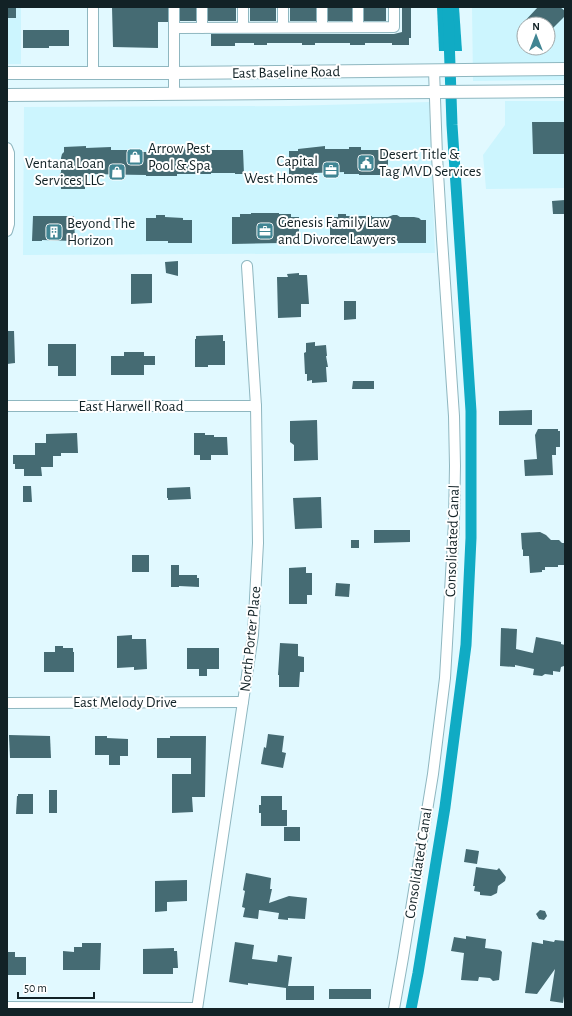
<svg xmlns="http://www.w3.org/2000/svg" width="572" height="1016" font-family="'Alegreya Sans',sans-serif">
<rect width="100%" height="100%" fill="#e1f9ff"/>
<g fill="#ccf5fe" fill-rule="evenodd">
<rect x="7" y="7" width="14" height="57"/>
<path d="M472,7H565V80L473,81ZM524,24H548V48H524Z"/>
<polygon points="505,101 565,101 565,188 486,189 483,155 505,125"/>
<polygon points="429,102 435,253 23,255 24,107 289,106"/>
</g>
<polygon fill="#10abc4" points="437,7 459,7 462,51 439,51"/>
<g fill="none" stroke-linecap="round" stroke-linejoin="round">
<polyline stroke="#10abc4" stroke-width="11" points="411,1009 418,973 445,807 466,645 471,538 471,411 452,125 448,7"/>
</g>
<g fill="#456b73">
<rect x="7" y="7" width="9" height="11"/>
<polygon points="112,7 168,7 168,22 158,22 158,48 113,47"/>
<rect x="180" y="7" width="16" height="14"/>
<rect x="208" y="7" width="28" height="14"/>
<rect x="250" y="7" width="26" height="14"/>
<rect x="290" y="7" width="26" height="14"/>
<rect x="328" y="7" width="24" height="14"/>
<rect x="364" y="7" width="22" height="14"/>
<polygon points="402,7 411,7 411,38 409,38 409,45 392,45 392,43 365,43 365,45 350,45 350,43 315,43 315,45 302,45 302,43 267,43 267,45 254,45 254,43 235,43 235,46 211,46 211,34 394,34 402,32"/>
<polygon points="538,7 560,7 565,11 565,16 548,33 548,24 522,24"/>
<polygon points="23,30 69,30 69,46 49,46 49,48 23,48"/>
<polygon points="532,122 565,122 565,154 533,154"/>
<polygon points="86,146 86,148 111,147 111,150 132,150 132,152 151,152 151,148 177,148 177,146 185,146 185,150 243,150 244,174 235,174 235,173 211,173 211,174 177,174 177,176 146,176 146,175 85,174 85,189 61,189 61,184 59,180 59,176 61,172 61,158 62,154 64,152 64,147"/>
<polygon points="325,146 325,149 349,149 349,147 361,147 361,150 382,150 382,152 388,152 388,175 359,175 359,174 344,174 344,172 314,173 314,175 289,175 289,151 298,151 298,149"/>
<polygon points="565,200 565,214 553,214 552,201"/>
<polygon points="251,213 279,213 279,214 291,214 291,217 299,217 299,244 281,244 281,243 232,244 232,217 240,217 240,214 251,214"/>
<polygon points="338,214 346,214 346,216 372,216 372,217 388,217 393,215 397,215 400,217 414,217 419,218 421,220 426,220 426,243 398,243 398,241 377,241 377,243 346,243 346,241 330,241 330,217 338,217"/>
<polygon points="156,215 165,215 165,217 183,218 183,220 192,220 192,243 168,243 168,241 146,241 146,218 156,218"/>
<polygon points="33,216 74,216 75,241 42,240 42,241 32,241"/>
<polygon points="178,261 178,276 166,273 165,262"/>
<polygon points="299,273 299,275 307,275 309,304 301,304 301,317 278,318 277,277 288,277 287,274"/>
<polygon points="131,274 152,274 152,303 131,304"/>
<polygon points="344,301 356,301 356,319 344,320"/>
<polygon points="7,331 14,331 15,363 7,364"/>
<polygon points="223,335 223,341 225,341 225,365 208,365 208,367 195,367 195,339 196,339 196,336"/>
<polygon points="315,342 315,346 326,345 327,356 326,356 328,367 326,367 327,382 312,383 312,380 307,381 307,374 305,374 304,353 306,352 306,343"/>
<polygon points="48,344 76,344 76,376 58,376 58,366 48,366"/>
<polygon points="124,352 144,352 144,356 155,356 155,365 144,365 144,375 111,375 111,356 124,356"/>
<polygon points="353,381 374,381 374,389 352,389"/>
<polygon points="532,410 532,425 499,425 499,411"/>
<polygon points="317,420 318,460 294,461 294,445 290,442 290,421"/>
<polygon points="538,429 558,429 558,431 560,431 560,447 556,447 556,455 552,455 553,475 525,476 524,460 537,459 535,435"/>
<polygon points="77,433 78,453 61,453 61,456 53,456 53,467 41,467 42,476 24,476 24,469 15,469 15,464 13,464 13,455 35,455 35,443 46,443 46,434"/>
<polygon points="194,433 205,433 205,435 214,435 214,437 227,437 228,455 211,455 211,460 200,460 200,455 194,455"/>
<polygon points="23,486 31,486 32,502 23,502"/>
<polygon points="190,487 191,499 168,500 168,498 167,498 167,488"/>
<polygon points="321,497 322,528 295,529 293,498"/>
<polygon points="374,530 410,530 410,542 374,543"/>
<polygon points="540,532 546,535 551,540 559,540 562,543 565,543 565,565 558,565 558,567 545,567 545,570 542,570 542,572 530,573 529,556 523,556 523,550 522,549 521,533"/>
<rect x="351" y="540" width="8" height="8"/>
<rect x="132" y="555" width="17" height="17"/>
<polygon points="171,565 179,565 179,575 197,575 197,578 199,578 199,587 179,586 179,587 171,587"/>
<polygon points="306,567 306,573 312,573 312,595 307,595 307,604 289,604 289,568"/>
<polygon points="336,583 350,584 349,597 335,596"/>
<polygon points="501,628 517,629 516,649 533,653 536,637 561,642 561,644 565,645 565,662 564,666 561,667 560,672 553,671 553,675 545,674 542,676 533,675 534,669 515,665 515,667 500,666"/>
<polygon points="132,635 132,639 146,639 147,669 134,670 134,667 117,668 117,636"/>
<polygon points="280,643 298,644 298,656 304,657 304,672 300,672 299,687 279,687 279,675 278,675"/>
<polygon points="55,646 63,646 63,648 73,648 73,652 74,652 74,672 44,672 44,652 55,652"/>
<polygon points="187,648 219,648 219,669 207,669 207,676 199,676 199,669 187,669"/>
<polygon points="268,734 284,736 282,752 286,753 283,768 261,764 264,747 266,748"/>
<polygon points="9,735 50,736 51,758 10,758"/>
<polygon points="95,736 107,736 107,738 128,739 128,756 120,756 120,765 109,765 109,755 95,755"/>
<polygon points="170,736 206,736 205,797 192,797 193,812 172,813 172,774 191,774 191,758 157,758 157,738 170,738"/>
<rect x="49" y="790" width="8" height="23"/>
<polygon points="18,794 33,794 33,814 16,814 17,796 18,796"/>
<polygon points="261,796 282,796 282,810 287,810 287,826 261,826 261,813 259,813 259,805 261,805"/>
<rect x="284" y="827" width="16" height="14"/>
<polygon points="466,849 479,851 477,864 464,862"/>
<polygon points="476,867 497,870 499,868 506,877 505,881 498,886 497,893 491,896 480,895 480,892 474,891 475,886 473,886"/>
<polygon points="246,873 271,878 270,889 272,889 269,903 289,896 307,898 305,919 288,918 288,920 278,919 279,913 259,910 258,919 243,917 245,908 242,907 245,891 243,890"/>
<polygon points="187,880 187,901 167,902 167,911 155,912 155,881"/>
<polygon points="540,910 545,911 547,916 544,920 539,919 536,914"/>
<polygon points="466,936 486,939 485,948 500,950 502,952 499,980 493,981 490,978 479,977 478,981 461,980 464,953 451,951 454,937 466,939"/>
<polygon points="543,940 554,942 555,940 565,941 565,989 563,1003 550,1001 555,969 537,994 525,993 532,942 543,944"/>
<polygon points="235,942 254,945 252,959 277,962 278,955 292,957 288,986 314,986 314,1000 286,1000 286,988 248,983 248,985 229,982"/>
<polygon points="82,943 101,943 100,970 63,970 63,951 74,952 74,947 82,947"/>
<polygon points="174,948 174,951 177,951 178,968 173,968 173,974 143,974 143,949"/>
<polygon points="7,952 15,952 15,957 26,957 26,975 7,975"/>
<rect x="329" y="989" width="42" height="10"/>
</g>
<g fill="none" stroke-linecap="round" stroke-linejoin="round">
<g stroke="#8fb7c0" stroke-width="12">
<g id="minor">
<polyline points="93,7 93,73"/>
<polyline points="174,7 174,94"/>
<polyline points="243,7 243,27"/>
<polyline points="283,7 283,27"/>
<polyline points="322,7 322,27"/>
<polyline points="358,7 358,27"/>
<polyline points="174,28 394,27 394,7"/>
<polyline points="202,28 202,7"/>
<polyline points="7,148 9,153 9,224 7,231"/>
<polyline points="7,406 256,406"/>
<polyline points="7,703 243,702"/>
<polyline points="7,1007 197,1008"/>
<polyline points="197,1009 253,635 258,543 256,406 247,266"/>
<polyline points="394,1009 403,958 433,774 445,678 454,522 455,466 454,416 442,239 437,156 434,70"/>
</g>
</g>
<g stroke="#8fb7c0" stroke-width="14">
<g id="major">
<polyline points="7,73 174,73 565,69"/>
<polyline points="7,95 565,91"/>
</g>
</g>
<use href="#minor" stroke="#fff" stroke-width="10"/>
<use href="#major" stroke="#fff" stroke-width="12"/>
</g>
<defs>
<g id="shop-square" transform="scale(0.9)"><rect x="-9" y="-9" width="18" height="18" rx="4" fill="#418593" stroke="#fff"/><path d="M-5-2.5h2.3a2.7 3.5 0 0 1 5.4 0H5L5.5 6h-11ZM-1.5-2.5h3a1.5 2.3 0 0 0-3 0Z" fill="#fff"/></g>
<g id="civic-square" transform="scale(0.9)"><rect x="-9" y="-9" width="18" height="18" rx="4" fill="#418593" stroke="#fff"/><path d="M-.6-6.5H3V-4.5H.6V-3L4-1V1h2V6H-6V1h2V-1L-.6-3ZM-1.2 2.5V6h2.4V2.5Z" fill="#fff"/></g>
<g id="office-square" transform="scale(0.9)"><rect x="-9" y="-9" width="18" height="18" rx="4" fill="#418593" stroke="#fff"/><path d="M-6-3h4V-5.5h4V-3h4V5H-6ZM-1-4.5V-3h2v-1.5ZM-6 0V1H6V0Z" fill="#fff"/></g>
<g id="building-square" transform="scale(0.9)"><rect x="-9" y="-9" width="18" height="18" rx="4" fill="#418593" stroke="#fff"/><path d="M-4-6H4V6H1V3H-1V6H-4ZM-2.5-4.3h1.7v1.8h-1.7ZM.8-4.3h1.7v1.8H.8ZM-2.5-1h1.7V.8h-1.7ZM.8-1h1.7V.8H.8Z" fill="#fff"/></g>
</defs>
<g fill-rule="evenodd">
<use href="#shop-square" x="135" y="157"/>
<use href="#civic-square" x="366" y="163"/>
<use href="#office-square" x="331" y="170"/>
<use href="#shop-square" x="117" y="172"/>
<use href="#office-square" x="265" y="231"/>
<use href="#building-square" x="54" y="232"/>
</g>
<g text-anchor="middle" stroke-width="4" stroke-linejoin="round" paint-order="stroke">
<g font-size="15" fill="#122226" stroke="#fff">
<text transform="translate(286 72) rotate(-1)" y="5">East Baseline Road</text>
<text x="131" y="411">East Harwell Road</text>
<text transform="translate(452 541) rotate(-88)" y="5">Consolidated Canal</text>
<text transform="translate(250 639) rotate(-84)" y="5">North Porter Place</text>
<text x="125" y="707">East Melody Drive</text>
<text transform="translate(418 863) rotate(-81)" y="5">Consolidated Canal</text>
</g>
<g font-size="15" fill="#122226" stroke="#fff" text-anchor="start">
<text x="148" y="153">Arrow Pest<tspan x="148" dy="17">Pool &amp; Spa</tspan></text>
<text x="379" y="159">Desert Title &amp;<tspan x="379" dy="17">Tag MVD Services</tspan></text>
<text x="318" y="166" text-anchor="end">Capital<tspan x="318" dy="17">West Homes</tspan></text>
<text x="104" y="168" text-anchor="end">Ventana Loan<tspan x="104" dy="17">Services LLC</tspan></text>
<text x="278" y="227">Genesis Family Law<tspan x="278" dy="17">and Divorce Lawyers</tspan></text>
<text x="67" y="228">Beyond The<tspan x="67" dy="17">Horizon</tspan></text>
</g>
</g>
<rect width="572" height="1016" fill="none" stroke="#122226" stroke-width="16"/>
<g transform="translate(536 36)"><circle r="19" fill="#ffffff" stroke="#a0a7a8"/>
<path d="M0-3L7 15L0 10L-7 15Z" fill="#418593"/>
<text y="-6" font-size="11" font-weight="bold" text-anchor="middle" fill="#122226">N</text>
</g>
<path d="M18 992v6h76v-6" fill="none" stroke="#122226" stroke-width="2"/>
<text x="24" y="992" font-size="12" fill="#122226" stroke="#ffffff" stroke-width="3" paint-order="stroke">50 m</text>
</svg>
